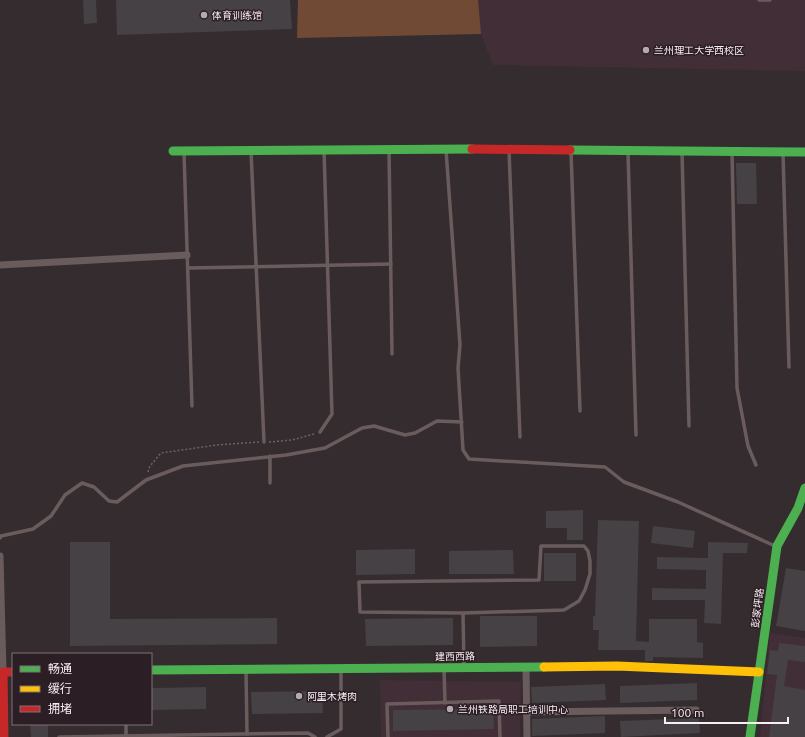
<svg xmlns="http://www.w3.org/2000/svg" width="805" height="737" font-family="Ubuntu,'Noto Sans SC',sans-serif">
<rect width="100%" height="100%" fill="#342c2f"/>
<g fill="#422e37">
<polygon points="472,0 805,0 805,71 493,65 481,34"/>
<polygon points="770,633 805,638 805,737 760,737"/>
<polygon points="380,680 521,682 520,737 381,737"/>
</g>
<polygon fill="#714a35" points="298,0 478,0 481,34 297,38"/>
<g fill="#464144">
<polygon points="83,0 96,0 97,23 84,24"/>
<polygon points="116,0 290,0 292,29 117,35"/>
<polygon points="736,163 756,163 757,204 737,204"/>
<polygon points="583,510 583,540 567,540 567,528 546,528 546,511"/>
<polygon points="598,520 639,521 636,641 649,642 649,619 697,619 697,642 703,643 703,658 653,657 653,661 645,661 645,650 598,650 599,630 593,630 593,616 595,616"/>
<polygon points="653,526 695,531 693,548 651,543"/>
<polygon points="70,542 110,542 110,619 277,618 277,644 70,646"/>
<polygon points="708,542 748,543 747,553 723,553 721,624 704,623 705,600 652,600 652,588 706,589 706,570 657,569 657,557 708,558"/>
<polygon points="415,549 415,574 356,575 356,550"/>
<polygon points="513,550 514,574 449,574 449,551"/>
<rect x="544" y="553" width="32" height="28"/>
<polygon points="786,568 805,571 805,631 776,626"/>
<polygon points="480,616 537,616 537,646 480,647"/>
<polygon points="453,618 453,645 366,646 365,619"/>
<polygon points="779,643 805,646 805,662 788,660 784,686 805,690 805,737 769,737 777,675 767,674 770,650 778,651"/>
<polygon points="697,683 697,700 620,703 620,686"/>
<polygon points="605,684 606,700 532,703 531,687"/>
<polygon points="206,687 206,709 151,710 151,688"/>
<polygon points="322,691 323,713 252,714 251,692"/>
<polygon points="493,709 494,729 393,731 393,710"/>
<polygon points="605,716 605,733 532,736 532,719"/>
<polygon points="699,718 700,733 621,737 620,721"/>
<polygon points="30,724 48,724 48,737 31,737"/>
</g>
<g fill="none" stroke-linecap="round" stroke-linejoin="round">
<g stroke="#6c6263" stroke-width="1.5" stroke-dasharray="2 2" stroke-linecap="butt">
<polyline points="269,442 292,440 314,434"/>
<polyline points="148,472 150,466 161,453 217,445 259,442"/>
</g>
<g stroke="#6a5c5c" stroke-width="3.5">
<polyline points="759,0 770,0"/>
<polyline points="389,150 392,354"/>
<polyline points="446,150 460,345 458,368 463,450 469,459 605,467 624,482 678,502 775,546"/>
<polyline points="509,150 520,437"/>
<polyline points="251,151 264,442"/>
<polyline points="571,151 580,411"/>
<polyline points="628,152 636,435"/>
<polyline points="682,152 689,426"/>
<polyline points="184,153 192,406"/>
<polyline points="732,153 737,388 748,446 756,465"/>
<polyline points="783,153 789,367"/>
<polyline points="188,268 391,264"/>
<polyline points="320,432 332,414 324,150"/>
<polyline points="270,483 270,456"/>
<polyline points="0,538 1,536 33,529 51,516 65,495 82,483 94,487 109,501 117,502 146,480 183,466 286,455 325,448 362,428 374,426 405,435 415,433 437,421 462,422"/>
<polyline points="463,613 360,612 359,582 539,580 541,546 584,546 588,551 590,561 590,574 585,590 579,601 564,610 463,613 464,666"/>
<polyline points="444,669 445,703"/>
<polyline points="246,671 247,734"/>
<polyline points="126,724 126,737"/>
<polyline points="59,737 308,733 315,737"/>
<polyline points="327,737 341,729 341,670"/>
<polyline points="388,737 387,704 499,701 500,737"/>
</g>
<g stroke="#6a5c5c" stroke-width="7">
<polyline points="0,265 187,255"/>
<polyline points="0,556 3,672"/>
<polyline points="526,667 527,737"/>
<polyline points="527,712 696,710"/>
</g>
<g stroke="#4caf50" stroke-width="9">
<polyline points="570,150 805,152"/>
<polyline points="173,151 472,149"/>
<polyline points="151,670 544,667"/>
<polyline points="750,737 777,546 798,508 805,488"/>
</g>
<polyline stroke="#ffc107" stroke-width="9" points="544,667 617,666 759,672"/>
<g stroke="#c62828" stroke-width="9">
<polyline points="472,149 570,150"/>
<polyline points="4,737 3,672 13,672"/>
</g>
</g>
<g fill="#b3aaae" stroke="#2c1e25" stroke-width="1.5">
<circle cx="204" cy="15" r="4"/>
<circle cx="646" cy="50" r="4"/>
<circle cx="299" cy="696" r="4"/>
<circle cx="450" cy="709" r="4"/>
</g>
<g text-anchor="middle" stroke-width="3" stroke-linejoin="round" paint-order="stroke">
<g font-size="10" fill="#f8eef2" stroke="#2c1e25" text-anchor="start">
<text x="212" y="19">体育训练馆</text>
<text x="654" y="54">兰州理工大学西校区</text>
<text x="307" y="700">阿里木烤肉</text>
<text x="458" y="713">兰州铁路局职工培训中心</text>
</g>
<g font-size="10" fill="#f8eef2" stroke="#2c1e25">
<text transform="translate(757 608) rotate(-83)" y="4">彭家坪路</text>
<text transform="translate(455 656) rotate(-1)" y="4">建西西路</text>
</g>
</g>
<rect x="12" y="653" width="140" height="72" fill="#2c1e25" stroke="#7e7177"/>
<rect x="20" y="666" width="20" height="6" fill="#4caf50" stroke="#7e7177"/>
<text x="48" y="673" font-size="12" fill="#f8eef2">畅通</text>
<rect x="20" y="686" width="20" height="6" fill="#ffc107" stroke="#7e7177"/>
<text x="48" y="693" font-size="12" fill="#f8eef2">缓行</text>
<rect x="20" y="706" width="20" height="6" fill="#c62828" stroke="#7e7177"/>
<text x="48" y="713" font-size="12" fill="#f8eef2">拥堵</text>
<path d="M665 717v6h123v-6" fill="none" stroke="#f8eef2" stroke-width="2"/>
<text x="671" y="717" font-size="12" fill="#f8eef2" stroke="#2c1e25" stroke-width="3" paint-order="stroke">100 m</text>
</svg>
